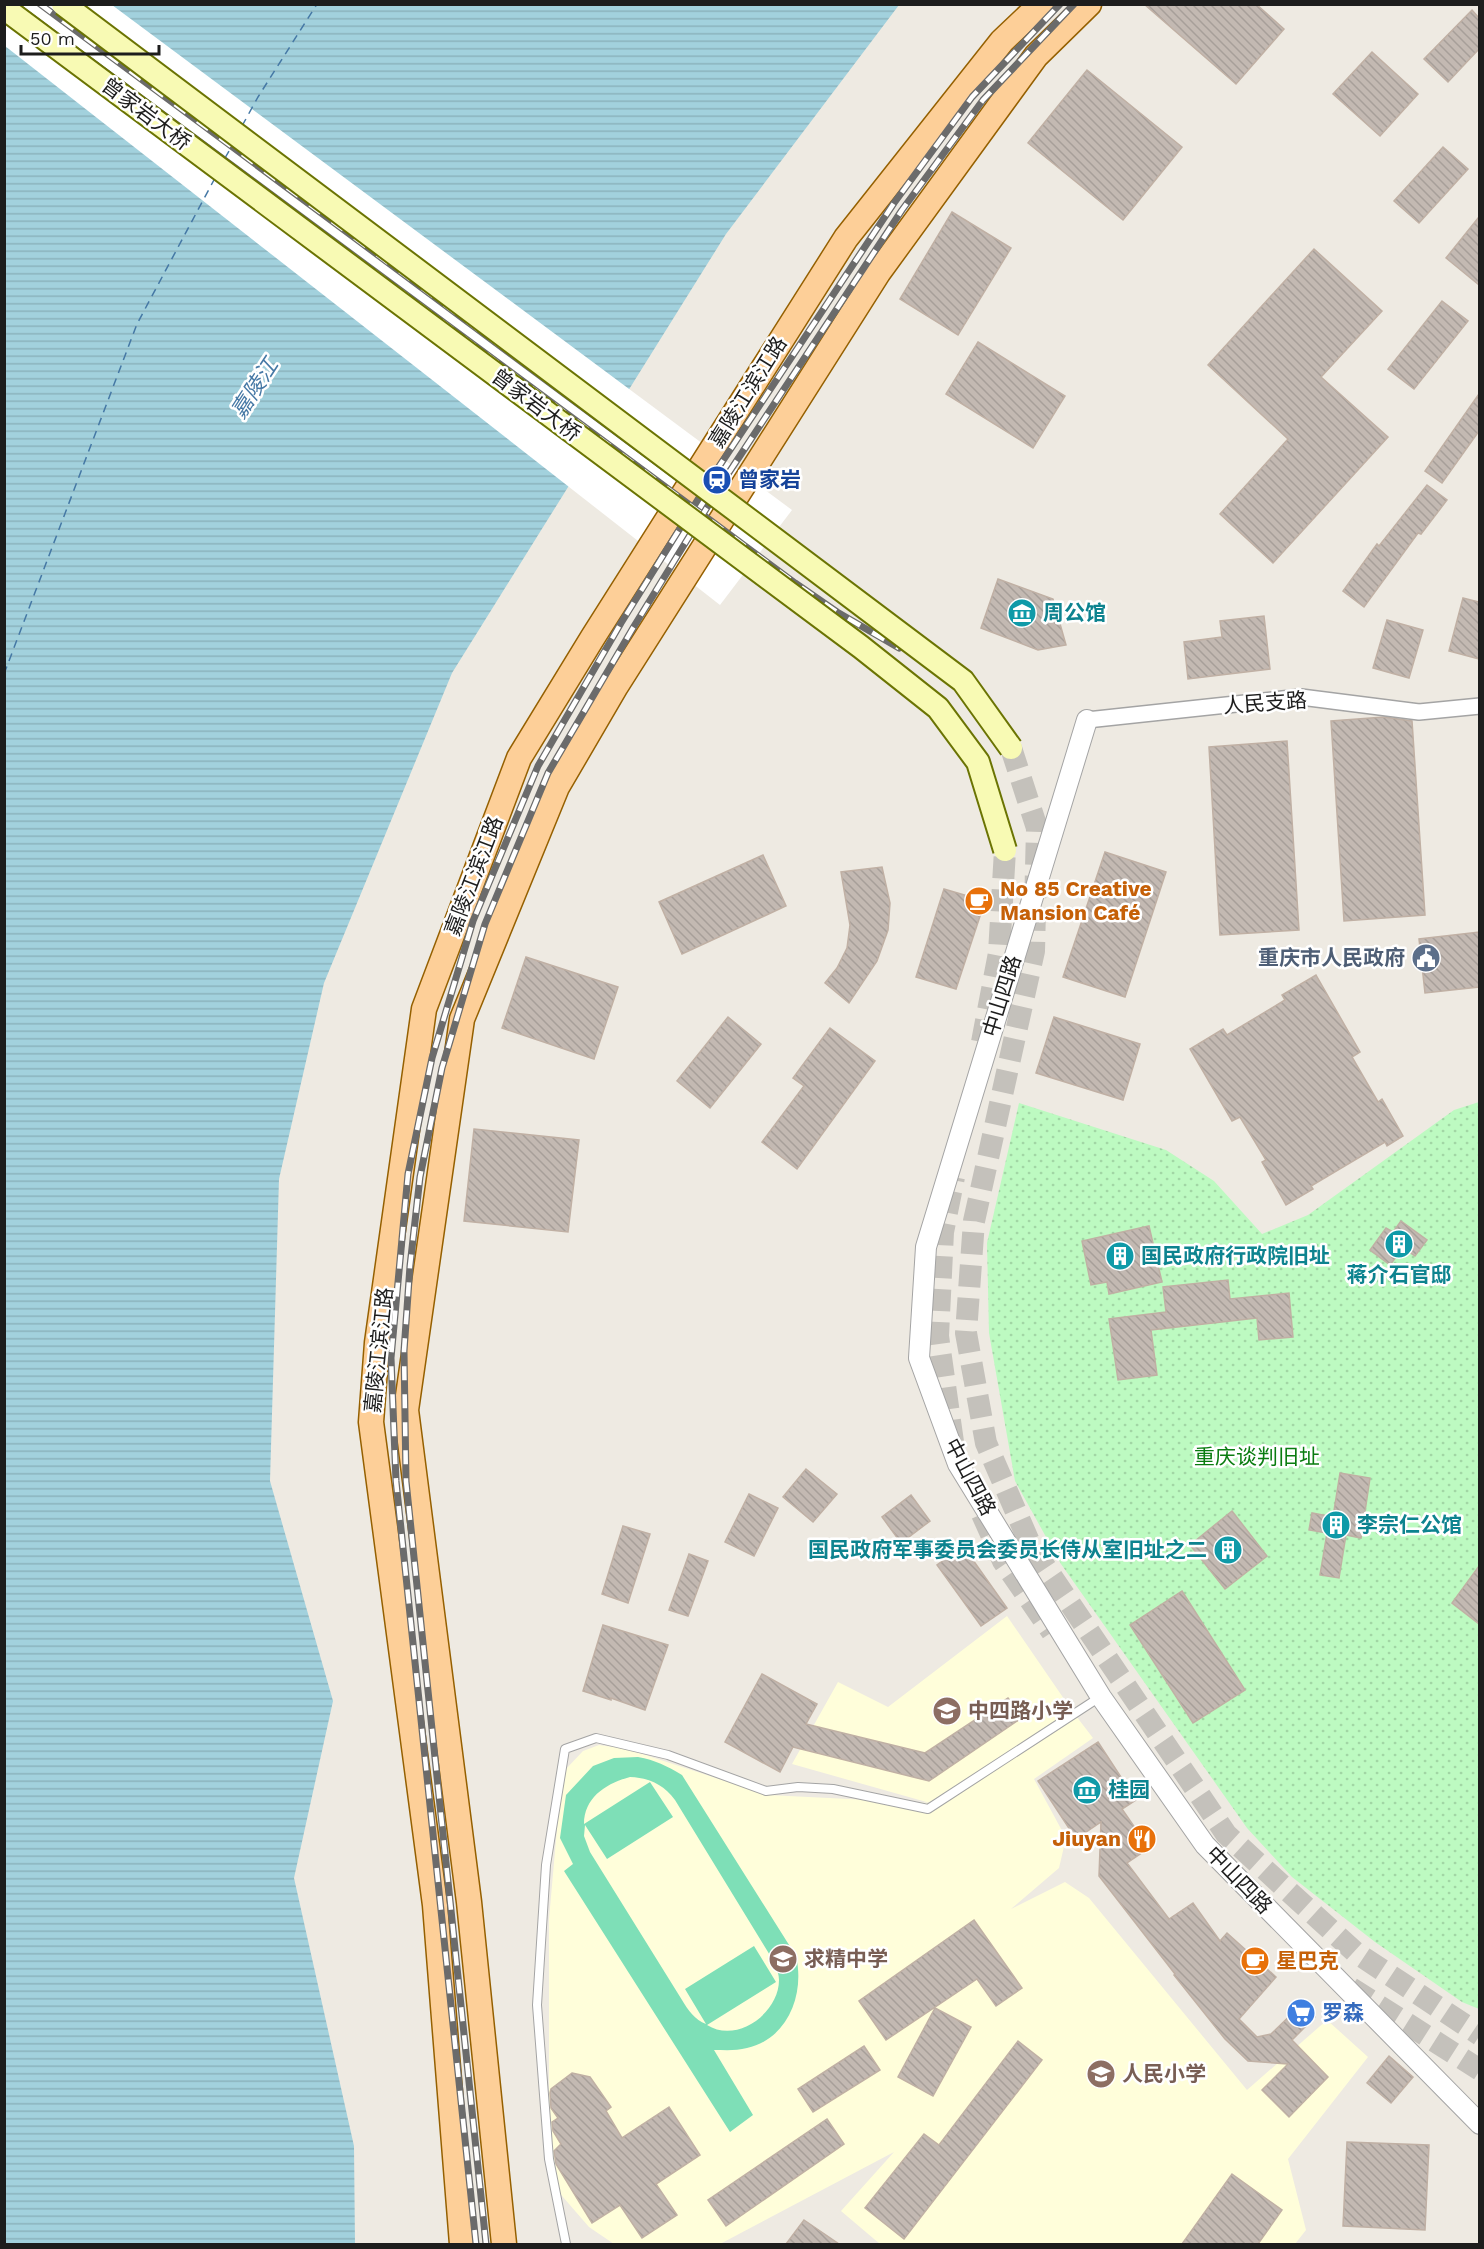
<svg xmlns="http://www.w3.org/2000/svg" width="1484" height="2249" font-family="'Work Sans','Noto Sans SC',sans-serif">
<defs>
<pattern id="park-dots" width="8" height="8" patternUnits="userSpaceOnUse" patternTransform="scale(1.5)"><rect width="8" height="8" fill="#bdfac1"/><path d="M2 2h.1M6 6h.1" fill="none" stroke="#a2d6a5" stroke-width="1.8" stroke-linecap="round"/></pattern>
<pattern id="water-rules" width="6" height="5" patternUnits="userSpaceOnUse" patternTransform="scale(1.5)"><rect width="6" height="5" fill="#a2d1dd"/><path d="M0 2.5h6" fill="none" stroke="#8bb3bd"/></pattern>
<pattern id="building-back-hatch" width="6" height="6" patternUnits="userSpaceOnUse" patternTransform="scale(1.5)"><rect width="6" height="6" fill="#c3b9b2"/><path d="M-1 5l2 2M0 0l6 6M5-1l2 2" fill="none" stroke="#a79f99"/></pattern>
</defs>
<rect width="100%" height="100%" fill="#eeeae2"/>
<polygon fill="#fffeda" points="1007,1616 1073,1712 1093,1738 1034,1779 1066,1838 1059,1868 1011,1909 1065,1882 1089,1898 1247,2090 1327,2020 1368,2057 1288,2159 1306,2230 1295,2244 880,2244 841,2211 894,2152 720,2244 614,2244 589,2227 556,2189 549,2159 549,1919 559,1806 566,1769 583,1751 599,1745 627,1749 768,1795 930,1803 792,1764 838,1682 888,1707"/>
<polygon fill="url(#park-dots)" points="1479,1102 1479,2009 1462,2002 1375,1942 1292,1877 1247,1828 1061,1564 1015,1481 989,1333 987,1243 1019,1103 1166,1150 1214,1181 1262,1234 1308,1215 1454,1110"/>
<path fill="#7edfb7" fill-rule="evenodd" d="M638,1757C655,1760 667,1766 682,1775L796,1956C805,1994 788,2039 747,2048C736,2051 725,2050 714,2050L753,2115L730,2132L564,1871L573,1864L560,1838L566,1795L593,1766L614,1758ZM630,1777C649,1778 663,1784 675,1800L776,1965C777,1970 779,1975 779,1980C779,2013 737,2044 707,2025L776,1982L754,1946L685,1989L706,2024C695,2020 688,2010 682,2000L590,1852L584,1836L585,1825L607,1859L673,1817L650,1782L584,1824C584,1797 607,1783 630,1777Z"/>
<polygon fill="url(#water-rules)" points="5,5 899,5 726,234 452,673 324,983 279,1179 270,1481 333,1701 294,1878 354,2146 355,2244 5,2244"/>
<polygon fill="#fff" points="4,5 112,5 792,510 720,605 5,46"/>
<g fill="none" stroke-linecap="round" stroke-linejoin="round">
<g stroke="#4578a5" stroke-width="1.5" stroke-dasharray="8 6" stroke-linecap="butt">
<polyline points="242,126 258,97 317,4"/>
<polyline points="225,158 233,144"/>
<polyline points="4,674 137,324 215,178"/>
</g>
</g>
<g fill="url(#building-back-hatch)" stroke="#c0b0a4" stroke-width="1.5">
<polygon points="1144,4 1256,4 1284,29 1236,84"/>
<polygon points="1472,10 1479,18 1479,49 1448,82 1424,59"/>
<polygon points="1372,52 1418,94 1380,136 1333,94"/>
<polygon points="1087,70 1182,147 1123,220 1028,143"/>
<polygon points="1443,147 1468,169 1419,223 1394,201"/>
<polygon points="952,212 1011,248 958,335 900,299"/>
<polygon points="1479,217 1479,285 1446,258"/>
<polygon points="1314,249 1382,311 1321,377 1388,437 1273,563 1220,514 1288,439 1208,365"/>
<polygon points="1442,301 1468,321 1414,389 1388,369"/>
<polygon points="978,342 1065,396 1033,448 946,394"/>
<polygon points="1479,394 1479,431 1442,483 1425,471"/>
<polygon points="1427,485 1447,500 1421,534 1418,533 1364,607 1343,591 1377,544 1379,546"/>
<polygon points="998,579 1053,599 1066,645 1038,650 981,628"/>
<polygon points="1463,598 1479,602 1479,659 1449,651"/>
<polygon points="1264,616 1270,669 1188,679 1184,642 1222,637 1220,621"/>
<polygon points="1387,620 1423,630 1409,678 1373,668"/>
<polygon points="1384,717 1412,721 1425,915 1344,921 1331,721"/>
<polygon points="1287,741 1299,930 1220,935 1209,747"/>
<polygon points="1105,852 1166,872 1125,997 1063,977"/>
<polygon points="763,855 786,906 682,954 659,902"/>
<polygon points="882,867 890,903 888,930 877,961 849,1003 825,983 837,968 847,948 850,925 841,872"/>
<polygon points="944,889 985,901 956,989 916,977"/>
<polygon points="1479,932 1479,987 1425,993 1419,939"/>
<polygon points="526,957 618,987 594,1059 502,1028"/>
<polygon points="1316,975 1360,1052 1352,1057 1378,1102 1382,1099 1403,1136 1387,1146 1385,1142 1311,1186 1313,1189 1286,1205 1262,1162 1266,1160 1240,1117 1232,1121 1190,1049 1223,1029 1227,1035 1285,1000 1282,995"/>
<polygon points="728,1017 761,1044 710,1108 677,1081"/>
<polygon points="1054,1017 1140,1044 1123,1100 1036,1073"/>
<polygon points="830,1028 875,1061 797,1169 762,1142 804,1086 793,1078"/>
<polygon points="474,1129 579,1140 568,1232 464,1221"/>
<polygon points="1401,1221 1427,1240 1415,1256 1403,1248 1390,1265 1370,1250 1386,1228 1393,1232"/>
<polygon points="1149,1226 1162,1282 1109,1294 1107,1282 1091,1285 1082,1241"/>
<polygon points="1228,1280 1230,1299 1289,1293 1293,1337 1259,1340 1257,1318 1151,1330 1157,1375 1118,1380 1109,1319 1166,1312 1163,1287"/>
<polygon points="806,1469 837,1494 813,1522 783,1497"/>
<polygon points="1340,1473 1370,1478 1361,1538 1346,1535 1339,1578 1320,1575 1327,1533 1309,1530 1312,1513 1333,1517"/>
<polygon points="749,1494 778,1508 754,1556 725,1542"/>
<polygon points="911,1495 930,1521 901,1543 882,1517"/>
<polygon points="1232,1511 1267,1556 1225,1589 1190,1545"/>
<polygon points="623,1526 650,1534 628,1603 602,1594"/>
<polygon points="963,1546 1007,1608 981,1626 937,1565"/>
<polygon points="689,1554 708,1561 688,1616 669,1610"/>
<polygon points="1479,1566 1479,1624 1452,1603"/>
<polygon points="1182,1591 1245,1690 1193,1723 1130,1625"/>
<polygon points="603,1625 668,1645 645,1710 611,1698 611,1700 583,1691"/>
<polygon points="762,1674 817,1704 806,1724 925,1753 1008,1698 1023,1717 929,1781 793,1747 780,1772 725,1742"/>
<polygon points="1098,1742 1136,1800 1122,1809 1149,1848 1127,1863 1169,1919 1193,1903 1220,1941 1227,1933 1276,1977 1239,2019 1257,2037 1271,2034 1299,2007 1315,2017 1292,2040 1328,2077 1289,2117 1262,2090 1288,2064 1248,2061 1225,2039 1174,1975 1175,1974 1099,1876 1101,1822 1076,1839 1038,1781"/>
<polygon points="974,1920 1022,1988 996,2006 977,1979 886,2040 859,2001"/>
<polygon points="935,2008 971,2027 933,2096 898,2077"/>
<polygon points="1018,2041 1042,2060 904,2239 865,2208 924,2134 939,2145"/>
<polygon points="864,2046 880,2070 813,2112 798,2089"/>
<polygon points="1389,2056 1413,2077 1391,2103 1367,2083"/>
<polygon points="572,2073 590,2077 611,2107 606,2111 622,2138 669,2107 700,2155 656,2184 677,2215 642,2238 620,2205 592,2223 556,2164 554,2151 561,2144 553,2131 552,2122 558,2118 551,2108 550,2093 551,2089"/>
<polygon points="827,2119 844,2144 726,2226 708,2200"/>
<polygon points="1347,2142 1429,2145 1425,2230 1343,2226"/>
<polygon points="1232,2174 1282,2210 1258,2244 1182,2244"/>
<polygon points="804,2220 839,2244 786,2244"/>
</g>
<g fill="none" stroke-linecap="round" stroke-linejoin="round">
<g stroke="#c4c1bb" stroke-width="22" stroke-dasharray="22 11" stroke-linecap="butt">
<polyline points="1011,748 1037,828 1034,951 974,1221 966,1333 986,1443 1031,1546 1226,1834 1355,1952 1480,2035"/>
<polyline points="982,1042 999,953 1005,850"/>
<polyline points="953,1442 938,1336 943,1232 954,1177"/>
<polyline points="982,1514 1003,1561 1052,1632"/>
<polyline points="1351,1988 1480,2070"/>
</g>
<g stroke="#a4a4a4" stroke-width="10">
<polyline id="service" points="566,2244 549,2159 537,2005 546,1865 565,1749 596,1738 668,1755 766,1791 798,1787 833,1789 928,1809 1100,1697"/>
</g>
<g stroke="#a4a4a4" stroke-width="18">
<polyline id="minor" points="1087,720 1301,697 1419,712 1480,706"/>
</g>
<g stroke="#a4a4a4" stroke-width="22">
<polyline id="tertiary" points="1087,720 926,1247 919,1358 958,1464 1101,1697 1205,1845 1480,2124"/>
</g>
<g stroke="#956000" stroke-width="27">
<g id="primary">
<polyline points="462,2244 435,1905 371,1422 377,1343 424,1009 519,758 593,637 846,238 1002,41 1041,4"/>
<polyline points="504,2244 469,1902 406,1410 462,1019 557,787 616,686 878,273 1036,56 1089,4"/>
</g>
</g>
<use href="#service" stroke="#fff" stroke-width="8"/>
<use href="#minor" stroke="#fff" stroke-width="15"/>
<use href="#tertiary" stroke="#fff" stroke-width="20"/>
<use href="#primary" stroke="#fdcf98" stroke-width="24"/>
<g stroke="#6b6b6b" stroke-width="7">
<g id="rail">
<polyline points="14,4 795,583 837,612 899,648"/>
<polyline points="40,4 803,571 846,600 912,638"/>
<polyline points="476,2244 396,1481 391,1358 408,1174 432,1058 473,921 538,766 621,623 712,477 894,203 972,97 1060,4"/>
<polyline points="486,2244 406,1481 404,1351 410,1266 420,1177 442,1068 485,924 548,773 633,628 722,483 902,210 983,100 1074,4"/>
</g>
</g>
<use href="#rail" stroke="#fff" stroke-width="4.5" stroke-dasharray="14" stroke-linecap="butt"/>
<g stroke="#6b7403" stroke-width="26" stroke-linecap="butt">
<g id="secondary-bridge">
<polyline points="63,4 963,681 1011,748"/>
<polyline points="4,8 861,647 938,708 978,762 1005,850"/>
</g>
</g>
<use href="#secondary-bridge" stroke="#f8fab4" stroke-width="22"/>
</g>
<defs>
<g id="station-disc" transform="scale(1.5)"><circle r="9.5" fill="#1a4fb4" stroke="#fff"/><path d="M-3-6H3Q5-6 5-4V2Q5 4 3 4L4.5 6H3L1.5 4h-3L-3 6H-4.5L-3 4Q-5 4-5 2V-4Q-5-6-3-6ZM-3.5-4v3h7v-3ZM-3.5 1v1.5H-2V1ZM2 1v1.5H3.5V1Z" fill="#fff"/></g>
<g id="museum-disc" transform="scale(1.5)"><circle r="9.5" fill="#0f9aa8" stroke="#fff"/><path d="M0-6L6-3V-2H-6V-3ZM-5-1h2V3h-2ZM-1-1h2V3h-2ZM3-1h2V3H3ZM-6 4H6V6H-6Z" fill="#fff"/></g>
<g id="cafe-disc" transform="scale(1.5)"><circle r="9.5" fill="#e8710a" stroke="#fff"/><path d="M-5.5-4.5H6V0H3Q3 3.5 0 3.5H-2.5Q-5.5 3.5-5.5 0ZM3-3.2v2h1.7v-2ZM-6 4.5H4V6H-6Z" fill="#fff"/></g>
<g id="civic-disc" transform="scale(1.5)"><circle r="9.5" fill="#5c6f8a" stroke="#fff"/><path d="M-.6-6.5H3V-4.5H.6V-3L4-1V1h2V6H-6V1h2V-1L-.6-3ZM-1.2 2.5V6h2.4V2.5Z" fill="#fff"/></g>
<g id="building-disc" transform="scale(1.5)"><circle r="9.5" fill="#0f9aa8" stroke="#fff"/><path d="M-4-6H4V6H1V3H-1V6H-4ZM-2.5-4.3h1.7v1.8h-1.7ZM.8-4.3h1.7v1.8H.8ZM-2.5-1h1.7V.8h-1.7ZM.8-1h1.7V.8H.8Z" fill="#fff"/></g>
<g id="school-disc" transform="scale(1.5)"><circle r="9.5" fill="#8d6e63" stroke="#fff"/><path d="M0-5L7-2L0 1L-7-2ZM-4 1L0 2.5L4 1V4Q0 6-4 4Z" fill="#fff"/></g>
<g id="restaurant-disc" transform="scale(1.5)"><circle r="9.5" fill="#e8710a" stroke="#fff"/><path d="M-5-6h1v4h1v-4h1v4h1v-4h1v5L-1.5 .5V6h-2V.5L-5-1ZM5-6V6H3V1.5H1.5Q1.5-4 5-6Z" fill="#fff"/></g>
<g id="supermarket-disc" transform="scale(1.5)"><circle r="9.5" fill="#3f7fe0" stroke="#fff"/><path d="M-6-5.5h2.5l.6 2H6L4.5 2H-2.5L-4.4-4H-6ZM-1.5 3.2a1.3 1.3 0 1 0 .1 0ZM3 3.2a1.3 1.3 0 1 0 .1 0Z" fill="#fff"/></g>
</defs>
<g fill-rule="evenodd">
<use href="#station-disc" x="717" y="480"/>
<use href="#museum-disc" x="1022" y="613"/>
<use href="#cafe-disc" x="979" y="901"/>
<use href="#civic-disc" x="1426" y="958"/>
<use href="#building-disc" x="1399" y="1244"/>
<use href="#building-disc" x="1120" y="1256"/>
<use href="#building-disc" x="1336" y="1525"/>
<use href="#building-disc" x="1228" y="1550"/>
<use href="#school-disc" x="947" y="1711"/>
<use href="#museum-disc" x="1087" y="1790"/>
<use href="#restaurant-disc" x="1142" y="1839"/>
<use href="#school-disc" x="783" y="1959"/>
<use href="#cafe-disc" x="1255" y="1961"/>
<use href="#supermarket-disc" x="1301" y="2013"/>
<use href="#school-disc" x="1101" y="2074"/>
</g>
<g text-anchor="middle" stroke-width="5" stroke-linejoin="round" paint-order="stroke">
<g font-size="21" fill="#1d1d1d" stroke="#fff">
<text transform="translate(146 114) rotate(37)" y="7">曾家岩大桥</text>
<text transform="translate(748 392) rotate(-58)" y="7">嘉陵江滨江路</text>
<text transform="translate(536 405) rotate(37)" y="7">曾家岩大桥</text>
<text transform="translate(1265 703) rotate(-4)" y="7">人民支路</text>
<text transform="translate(474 876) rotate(-69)" y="7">嘉陵江滨江路</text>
<text transform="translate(1002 996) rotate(-73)" y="7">中山四路</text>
<text transform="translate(379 1350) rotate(-84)" y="7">嘉陵江滨江路</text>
<text transform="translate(970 1477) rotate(62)" y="7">中山四路</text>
<text transform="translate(1239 1880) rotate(46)" y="7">中山四路</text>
</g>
<g font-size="21" font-weight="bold" fill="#164399" stroke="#fff" text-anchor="start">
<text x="738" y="487">曾家岩</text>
</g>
<g font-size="21" font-weight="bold" fill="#0d838f" stroke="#fff" text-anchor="start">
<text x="1043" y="620">周公馆</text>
<text x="1141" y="1263">国民政府行政院旧址</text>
<text x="1399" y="1282" text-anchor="middle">蒋介石官邸</text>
<text x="1357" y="1532">李宗仁公馆</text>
<text x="1207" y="1557" text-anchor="end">国民政府军事委员会委员长侍从室旧址之二</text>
<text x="1108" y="1797">桂园</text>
</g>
<g font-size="21" font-weight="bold" fill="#c56008" stroke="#fff" text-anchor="start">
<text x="1000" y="896">No 85 Creative<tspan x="1000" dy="24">Mansion Café</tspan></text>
<text x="1121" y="1846" text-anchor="end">Jiuyan</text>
<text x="1276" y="1968">星巴克</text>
</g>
<g font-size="21" font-weight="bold" fill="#4e5e75" stroke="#fff" text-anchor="end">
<text x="1405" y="965">重庆市人民政府</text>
</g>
<g font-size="21" fill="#0a7c10" stroke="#fff">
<text x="1257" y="1464">重庆谈判旧址</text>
</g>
<g font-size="21" font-weight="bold" fill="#785e54" stroke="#fff" text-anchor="start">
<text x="968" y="1718">中四路小学</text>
<text x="804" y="1966">求精中学</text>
<text x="1122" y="2081">人民小学</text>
</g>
<g font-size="21" font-weight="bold" fill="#366cbe" stroke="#fff" text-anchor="start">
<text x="1322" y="2020">罗森</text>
</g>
<g font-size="22" font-style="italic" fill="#4578a5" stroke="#fff">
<text transform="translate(254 388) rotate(-57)" y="8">嘉陵江</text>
</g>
</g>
<rect width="1484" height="2249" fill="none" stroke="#1d1d1d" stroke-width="12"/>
<path d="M21 45v9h138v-9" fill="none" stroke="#1d1d1d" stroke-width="3"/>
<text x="30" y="45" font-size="18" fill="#1d1d1d" stroke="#ffffff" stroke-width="4.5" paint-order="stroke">50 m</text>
</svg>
